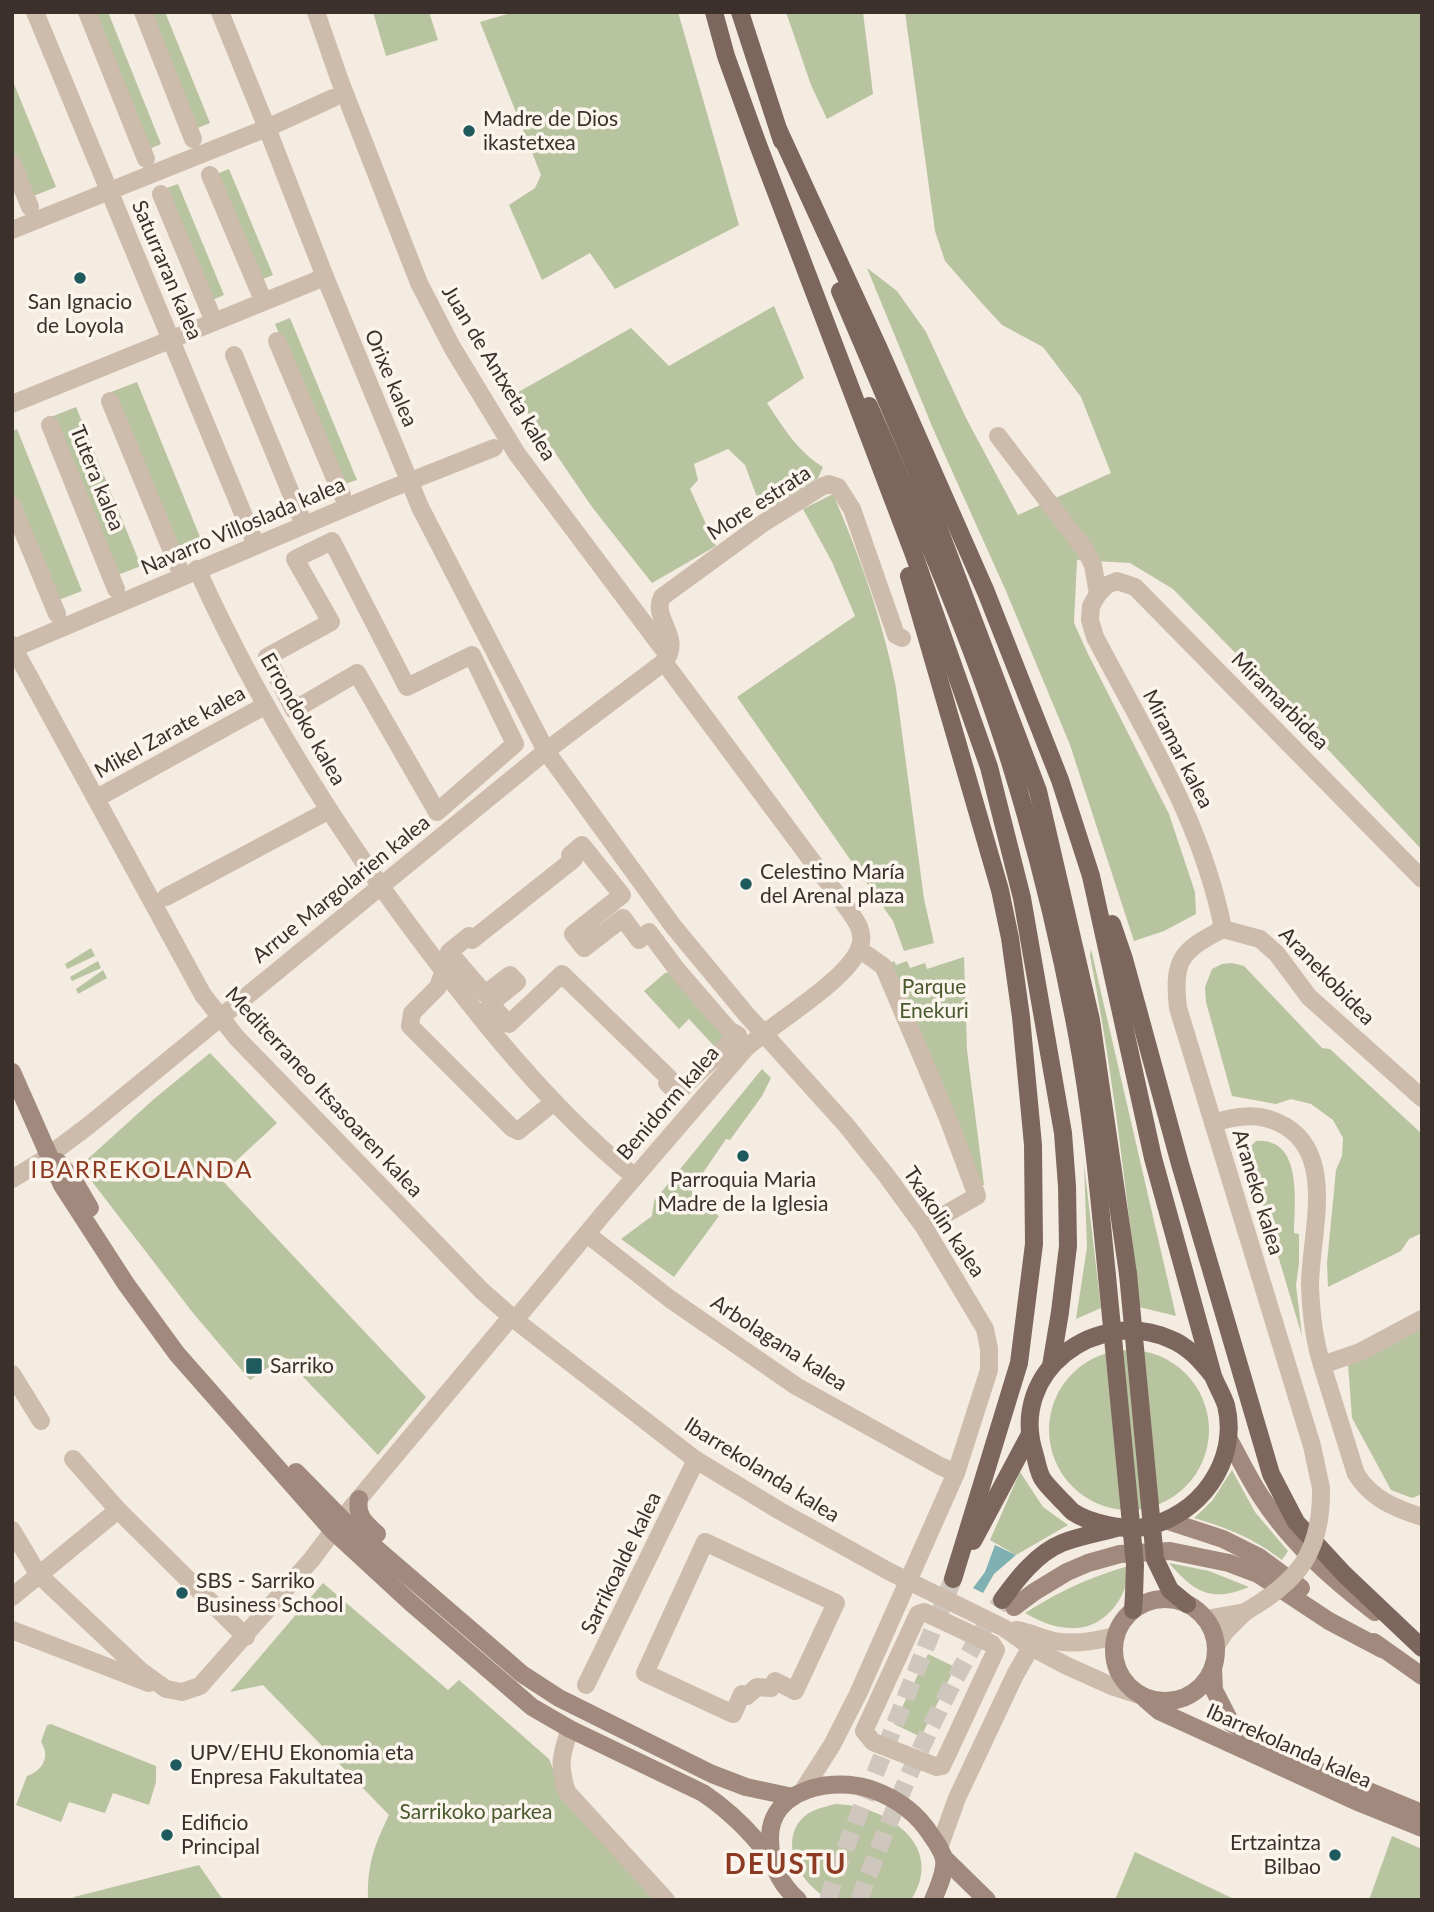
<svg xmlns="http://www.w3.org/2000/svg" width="1434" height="1912" font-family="Lato,sans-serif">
<rect width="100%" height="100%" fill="#f4ebe1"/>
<g fill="#b8c4a0">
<polygon points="91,12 108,12 161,144 147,150"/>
<polygon points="147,12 165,12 210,123 195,129"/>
<polygon points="373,12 429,12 438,40 386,56"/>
<polygon points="514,12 678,12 739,225 615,289 590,253 542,280 509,205 535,188 541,175 480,22"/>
<polygon points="786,12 863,12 873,94 827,119 811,85"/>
<polygon points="905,12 1422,12 1422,850 1289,708 1173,589 1130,563 1077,560 1074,623 1088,654 1169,814 1195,892 1196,914 1164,931 1134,941 1070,745 1006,591 934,431 867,268 897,291 926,332 966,418 1018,515 1111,473 1081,397 1043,347 1002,325 980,301 945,261 935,231"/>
<polygon points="12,79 56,187 31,197 12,150"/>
<polygon points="229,169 273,275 258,281 214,175"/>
<polygon points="178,184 224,295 210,301 164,189"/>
<path d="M774,306L804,378L767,403C783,427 798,452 823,467L818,478L763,513L745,465L728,449L694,464L698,480L690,489L716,546L652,583L592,507L515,394L631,328L669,366Z"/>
<polygon points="290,318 357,480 342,485 275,324"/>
<polygon points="137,382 202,542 176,553 111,392"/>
<polygon points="76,407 141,566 115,576 51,417"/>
<polygon points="17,429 82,591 56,601 12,493 12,431"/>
<path d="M833,494C860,557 883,621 896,688L924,899L934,943L904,951L893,921L737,697L855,616L832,562L803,509Z"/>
<polygon points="91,948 95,956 67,969 65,964"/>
<path d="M1091,949L1176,1316L1139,1307C1126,1189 1113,1072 1090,956Z"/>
<polygon points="964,957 967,1050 984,1185 979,1186 886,965 894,961 896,965 907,961 910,968 925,963 927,969"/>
<polygon points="98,961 101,968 72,981 70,977"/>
<polygon points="1232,963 1244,966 1322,1048 1330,1049 1422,1134 1422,1233 1409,1239 1401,1251 1328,1287 1327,1263 1336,1170 1342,1156 1343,1138 1333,1120 1311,1104 1291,1099 1276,1104 1232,1096 1206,1002 1205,987 1212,969 1222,964"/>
<polygon points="103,970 107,978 78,994 76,989"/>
<polygon points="678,971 729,1030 715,1047 689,1019 679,1029 644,991 665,973"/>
<polygon points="210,1053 277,1123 219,1177 426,1397 378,1455 284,1357 250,1380 193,1313 80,1166 154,1099"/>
<polygon points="762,1069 771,1078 762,1096 730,1140 726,1139 692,1189 693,1198 719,1216 674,1277 621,1239 652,1216 654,1201"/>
<path d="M1256,1141C1304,1137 1294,1204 1294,1233L1299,1234V1263L1296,1285L1302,1336L1248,1155V1149Z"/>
<polygon points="1084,1164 1101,1308 1076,1319 1087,1247"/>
<polygon points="1422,1327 1422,1494 1412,1498 1391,1490 1352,1418 1348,1364"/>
<circle cx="1129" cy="1430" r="80"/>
<path d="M1232,1470L1255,1512L1288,1551L1282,1560C1253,1538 1228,1528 1194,1518L1212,1501Z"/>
<polygon points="1020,1472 1043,1507 1068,1525 1016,1555 990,1540"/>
<path d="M1169,1563L1209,1571L1249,1587C1211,1603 1194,1592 1169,1563Z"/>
<path d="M1128,1566C1130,1594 1107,1626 1077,1628C1057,1629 1042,1623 1025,1613C1062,1590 1086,1579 1128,1566Z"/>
<path d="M323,1583L448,1690L459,1680L549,1759L564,1795L657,1900H368C367,1865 374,1846 389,1815L263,1685L230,1692Z"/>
<polygon points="928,1654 955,1667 921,1737 894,1724"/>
<path d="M51,1724L156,1766V1782L149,1805L113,1793L105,1813L69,1802L61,1822L16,1805L27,1776C42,1771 51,1757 41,1742L47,1725Z"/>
<path d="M835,1804C885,1805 947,1845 911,1900C895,1900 842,1903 831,1899C801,1888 776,1840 805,1816C813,1809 825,1807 835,1804Z"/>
<polygon points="1392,1836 1422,1849 1422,1900 1369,1900"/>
<polygon points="1135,1852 1236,1900 1115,1900"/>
<polygon points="199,1865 223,1900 73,1900 74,1897"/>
</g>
<polygon fill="#7fb0b2" points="995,1545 1016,1555 994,1574 983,1593 973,1588 985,1572"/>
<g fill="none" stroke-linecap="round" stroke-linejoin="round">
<g stroke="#cfc6bd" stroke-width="18" stroke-dasharray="18 9" stroke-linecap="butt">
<polyline points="828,1900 839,1864 953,1579"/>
<path d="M859,1900C898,1796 941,1692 1002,1600"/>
</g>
<g stroke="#cdbbac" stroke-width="18">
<polyline points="35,12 256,545"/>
<polyline points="87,12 146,159"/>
<polyline points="143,12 193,139"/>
<polyline points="220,12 267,128 325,277 420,507 546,751 673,926 746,1014 846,1125 886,1175 924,1227 985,1329 989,1349 989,1370 956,1473 858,1694 832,1745 802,1792"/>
<polyline points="316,12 340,81 419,283 452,347 517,454 664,650"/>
<polyline points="12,163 30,207"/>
<polyline points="210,175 260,293"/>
<polyline points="161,194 210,312"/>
<polyline points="12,230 267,128 333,98"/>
<polyline points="277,341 342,495"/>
<polyline points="234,355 304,525"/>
<polyline points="110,401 178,566"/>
<polyline points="12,404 325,277"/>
<polyline points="50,425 116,589"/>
<polyline points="998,436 1086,551 1093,565 1098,594"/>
<polyline points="12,505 57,614"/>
<polygon points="332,541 407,687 472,655 515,744 437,812 357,673 294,710 267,657 331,622 295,559"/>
<path d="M197,569C269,729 367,877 477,1013C524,1072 576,1129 635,1177"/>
<polyline points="12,645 203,995 237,1038 482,1291 515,1320 696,1460 780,1511 890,1572 1004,1628 1031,1647 1067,1666 1114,1687 1139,1695"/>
<polyline points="12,649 385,491 494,448"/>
<polyline points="97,798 266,705"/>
<polygon points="582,845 622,895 573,934 584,948 623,918 639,940 649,932 678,971 729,1030 738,1035 677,1093 667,1083 670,1079 562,974 509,1024 490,1004 517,982 510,975 485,994 449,952 469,936 472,940 574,859 570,855"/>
<polyline points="166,897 320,815"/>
<path d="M1223,929C1203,823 1144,731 1095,637L1090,620L1091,606L1098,594L1107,585L1117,581L1135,587L1422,879"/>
<path d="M1223,929C1180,951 1173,960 1178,1008L1312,1446L1321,1488"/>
<polyline points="1223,929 1260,939 1277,954 1309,997 1422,1098"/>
<polyline points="866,954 883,966 885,970 949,1121 977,1196 930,1223"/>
<polyline points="443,973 438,987 412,1013 410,1026 512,1128 518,1131 554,1102"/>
<path d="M1213,1123C1239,1115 1261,1112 1285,1126C1337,1157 1310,1236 1310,1286C1311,1312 1314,1340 1322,1365L1356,1474C1372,1499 1394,1508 1422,1517"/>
<path d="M12,1179L40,1162L88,1126L546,751L664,662C684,638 651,619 662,597L762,524L821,487L829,484L838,487L852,509L896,635L902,638"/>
<polyline points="587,1234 670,1299 796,1386 940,1466 956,1473"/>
<path d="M515,1320L603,1214L746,1048C773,1023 856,976 861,942C863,930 856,921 850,912L664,662"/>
<polyline points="1322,1365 1360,1352 1422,1319"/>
<polyline points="12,1374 41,1421"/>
<polyline points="73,1459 118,1510 246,1637"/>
<polyline points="12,1530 38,1574 141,1671 166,1689 182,1692 200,1686 312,1559 342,1519 511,1317"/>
<polygon points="705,1542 836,1603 795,1691 775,1681 771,1688 757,1687 747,1696 742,1694 733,1714 645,1673"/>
<polyline points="12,1597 118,1510"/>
<polygon points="924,1612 992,1644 996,1650 942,1766 937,1767 873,1742 864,1731 918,1614"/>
<polyline points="1206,1619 1245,1612"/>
<polyline points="12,1630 149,1683"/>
<path d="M1016,1630C1029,1632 1041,1638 1054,1641C1074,1645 1096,1641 1115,1636"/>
<polyline points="1216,1646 1225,1632 1245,1612"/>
<polyline points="586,1685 696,1460"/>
<path d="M570,1729C561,1755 558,1765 567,1792L666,1900"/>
<polyline points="939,1848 957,1798 1015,1675 1031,1647"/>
</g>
<g stroke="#a18a7d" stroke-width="18">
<path d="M12,1072L62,1185L126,1284L177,1354L333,1531L410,1602L532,1707L570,1729L703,1793C730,1811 750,1831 770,1857"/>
<polyline points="58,1162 73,1179 90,1208"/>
<path d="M1228,1438C1239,1457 1248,1477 1260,1495C1290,1542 1332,1579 1375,1612"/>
<polyline points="296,1472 342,1519 522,1674 559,1698 712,1774 746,1787 793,1797"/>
<path d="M359,1499C356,1516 365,1523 377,1534"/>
<polyline points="1168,1521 1223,1539 1259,1557 1301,1588"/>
<circle cx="1165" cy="1650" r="51"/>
<polyline points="1014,1607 1034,1592 1067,1572 1088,1563 1120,1554 1170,1551 1229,1563 1258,1574 1329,1621 1382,1649"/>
<polyline points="1374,1642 1422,1676"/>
<polyline points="1213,1668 1214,1690 1231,1723 1254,1738 1320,1771 1422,1813"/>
<polyline points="1145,1699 1159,1711 1360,1803 1422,1828"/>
<polyline points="944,1858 987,1900"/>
<path d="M798,1900C780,1884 770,1863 770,1839C769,1788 835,1776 873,1790C898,1799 917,1813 931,1835C936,1842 942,1850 944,1859C946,1871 938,1888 933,1900"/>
</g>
<g stroke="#7d675c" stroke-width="18">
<polyline points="714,12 726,56 757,142 913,552 989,767 1022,898 1063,1133 1067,1186 1068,1246 1060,1312 1051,1366"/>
<polyline points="740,12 782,141"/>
<path d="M779,131L879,349L986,592L1060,780L1091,876L1153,1158L1213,1376C1217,1386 1223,1396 1226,1405C1240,1461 1199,1517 1144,1527C1126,1531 1089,1523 1073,1512C1069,1509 1066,1504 1062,1501C1056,1494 1049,1488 1044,1481C1038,1474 1037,1461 1034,1452C1009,1371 1097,1307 1170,1339C1188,1346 1201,1361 1213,1376"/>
<polyline points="840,291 918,474 1038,791 1091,1020 1128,1274"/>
<path d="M869,406C918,518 968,630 1005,746C1035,840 1059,938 1077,1034C1092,1114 1099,1195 1107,1276"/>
<polyline points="909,576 1000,890 1010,938 1021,1017 1033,1145 1034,1244 1019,1363 953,1579"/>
<polyline points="1112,924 1124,959 1180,1164 1271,1474 1296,1522 1344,1574 1422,1648"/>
<polyline points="973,1541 1029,1436"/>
<polyline points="1170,1590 1187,1604"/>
<path d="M1002,1600C1017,1579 1037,1553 1062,1543C1079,1536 1099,1533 1116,1528"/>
<polyline points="1133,1610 1134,1595"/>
</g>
<path stroke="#cdbbac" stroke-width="18" d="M1245,1612C1299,1581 1322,1552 1321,1488"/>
<g stroke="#7d675c" stroke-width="18">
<polyline points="1128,1274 1155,1559 1170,1590"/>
<polyline points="1107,1276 1135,1565 1134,1595"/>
</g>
</g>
<g fill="#1f5a5e" stroke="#fbf5ee" stroke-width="2.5">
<circle cx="469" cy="131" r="7"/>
<circle cx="80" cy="278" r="7"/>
<circle cx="746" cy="884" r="7"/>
<circle cx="743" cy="1156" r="7"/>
<rect x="245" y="1357" width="18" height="18" rx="3.5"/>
<circle cx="182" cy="1593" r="7"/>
<circle cx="176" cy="1765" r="7"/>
<circle cx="167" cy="1835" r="7"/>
<circle cx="1335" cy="1855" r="7"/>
</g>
<g text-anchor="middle" stroke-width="7" stroke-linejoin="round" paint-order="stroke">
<g font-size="21" fill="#3b302b" stroke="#fbf5ee" text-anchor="start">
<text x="483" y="126">Madre de Dios<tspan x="483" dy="24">ikastetxea</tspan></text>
<text x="80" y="309" text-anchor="middle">San Ignacio<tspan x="80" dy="24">de Loyola</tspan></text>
<text x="760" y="879">Celestino María<tspan x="760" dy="24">del Arenal plaza</tspan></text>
<text x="743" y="1187" text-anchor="middle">Parroquia Maria<tspan x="743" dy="24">Madre de la Iglesia</tspan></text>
<text x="270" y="1373">Sarriko</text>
<text x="196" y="1588">SBS - Sarriko<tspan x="196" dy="24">Business School</tspan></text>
<text x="190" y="1760">UPV/EHU Ekonomia eta<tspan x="190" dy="24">Enpresa Fakultatea</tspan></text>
<text x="181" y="1830">Edificio<tspan x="181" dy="24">Principal</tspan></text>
<text x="1321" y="1850" text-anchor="end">Ertzaintza<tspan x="1321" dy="24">Bilbao</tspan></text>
</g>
<g font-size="21" fill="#3b302b" stroke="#fbf5ee">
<text transform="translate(167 270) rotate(67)" y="7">Saturraran kalea</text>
<text transform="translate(499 373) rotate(59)" y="7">Juan de Antxeta kalea</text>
<text transform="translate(391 378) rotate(67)" y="7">Orixe kalea</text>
<text transform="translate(97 478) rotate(68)" y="7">Tutera kalea</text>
<text transform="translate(759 503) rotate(-33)" y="7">More estrata</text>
<text transform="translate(243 526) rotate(-23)" y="7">Navarro Villoslada kalea</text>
<text transform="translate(1280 701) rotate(45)" y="7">Miramarbidea</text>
<text transform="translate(303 719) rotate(60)" y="7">Errondoko kalea</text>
<text transform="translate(170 732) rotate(-29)" y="7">Mikel Zarate kalea</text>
<text transform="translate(1178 749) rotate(63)" y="7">Miramar kalea</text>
<text transform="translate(341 889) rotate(-39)" y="7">Arrue Margolarien kalea</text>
<text transform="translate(1327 976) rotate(46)" y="7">Aranekobidea</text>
<text transform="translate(324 1092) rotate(47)" y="7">Mediterraneo Itsasoaren kalea</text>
<text transform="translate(668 1103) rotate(-49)" y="7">Benidorm kalea</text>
<text transform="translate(1258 1192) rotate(73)" y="7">Araneko kalea</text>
<text transform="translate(944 1222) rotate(56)" y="7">Txakolin kalea</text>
<text transform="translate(779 1343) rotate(33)" y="7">Arbolagana kalea</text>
<text transform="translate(762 1470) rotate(32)" y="7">Ibarrekolanda kalea</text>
<text transform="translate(621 1563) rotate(-64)" y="7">Sarrikoalde kalea</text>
<text transform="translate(1289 1746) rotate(24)" y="7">Ibarrekolanda kalea</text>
</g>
<g font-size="21" fill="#4a5a2e" stroke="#fbf5ee">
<text x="934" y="994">Parque<tspan x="934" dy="24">Enekuri</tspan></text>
<text x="476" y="1819">Sarrikoko parkea</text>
</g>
<g font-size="24" letter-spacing="2" fill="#8c3b22" stroke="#fbf5ee">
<text x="142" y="1178">IBARREKOLANDA</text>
</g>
<g font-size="28" font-weight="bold" letter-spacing="2" fill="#8c3b22" stroke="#fbf5ee">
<text x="786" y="1874">DEUSTU</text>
</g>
</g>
<rect width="1434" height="1912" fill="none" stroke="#3b302b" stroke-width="28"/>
</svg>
